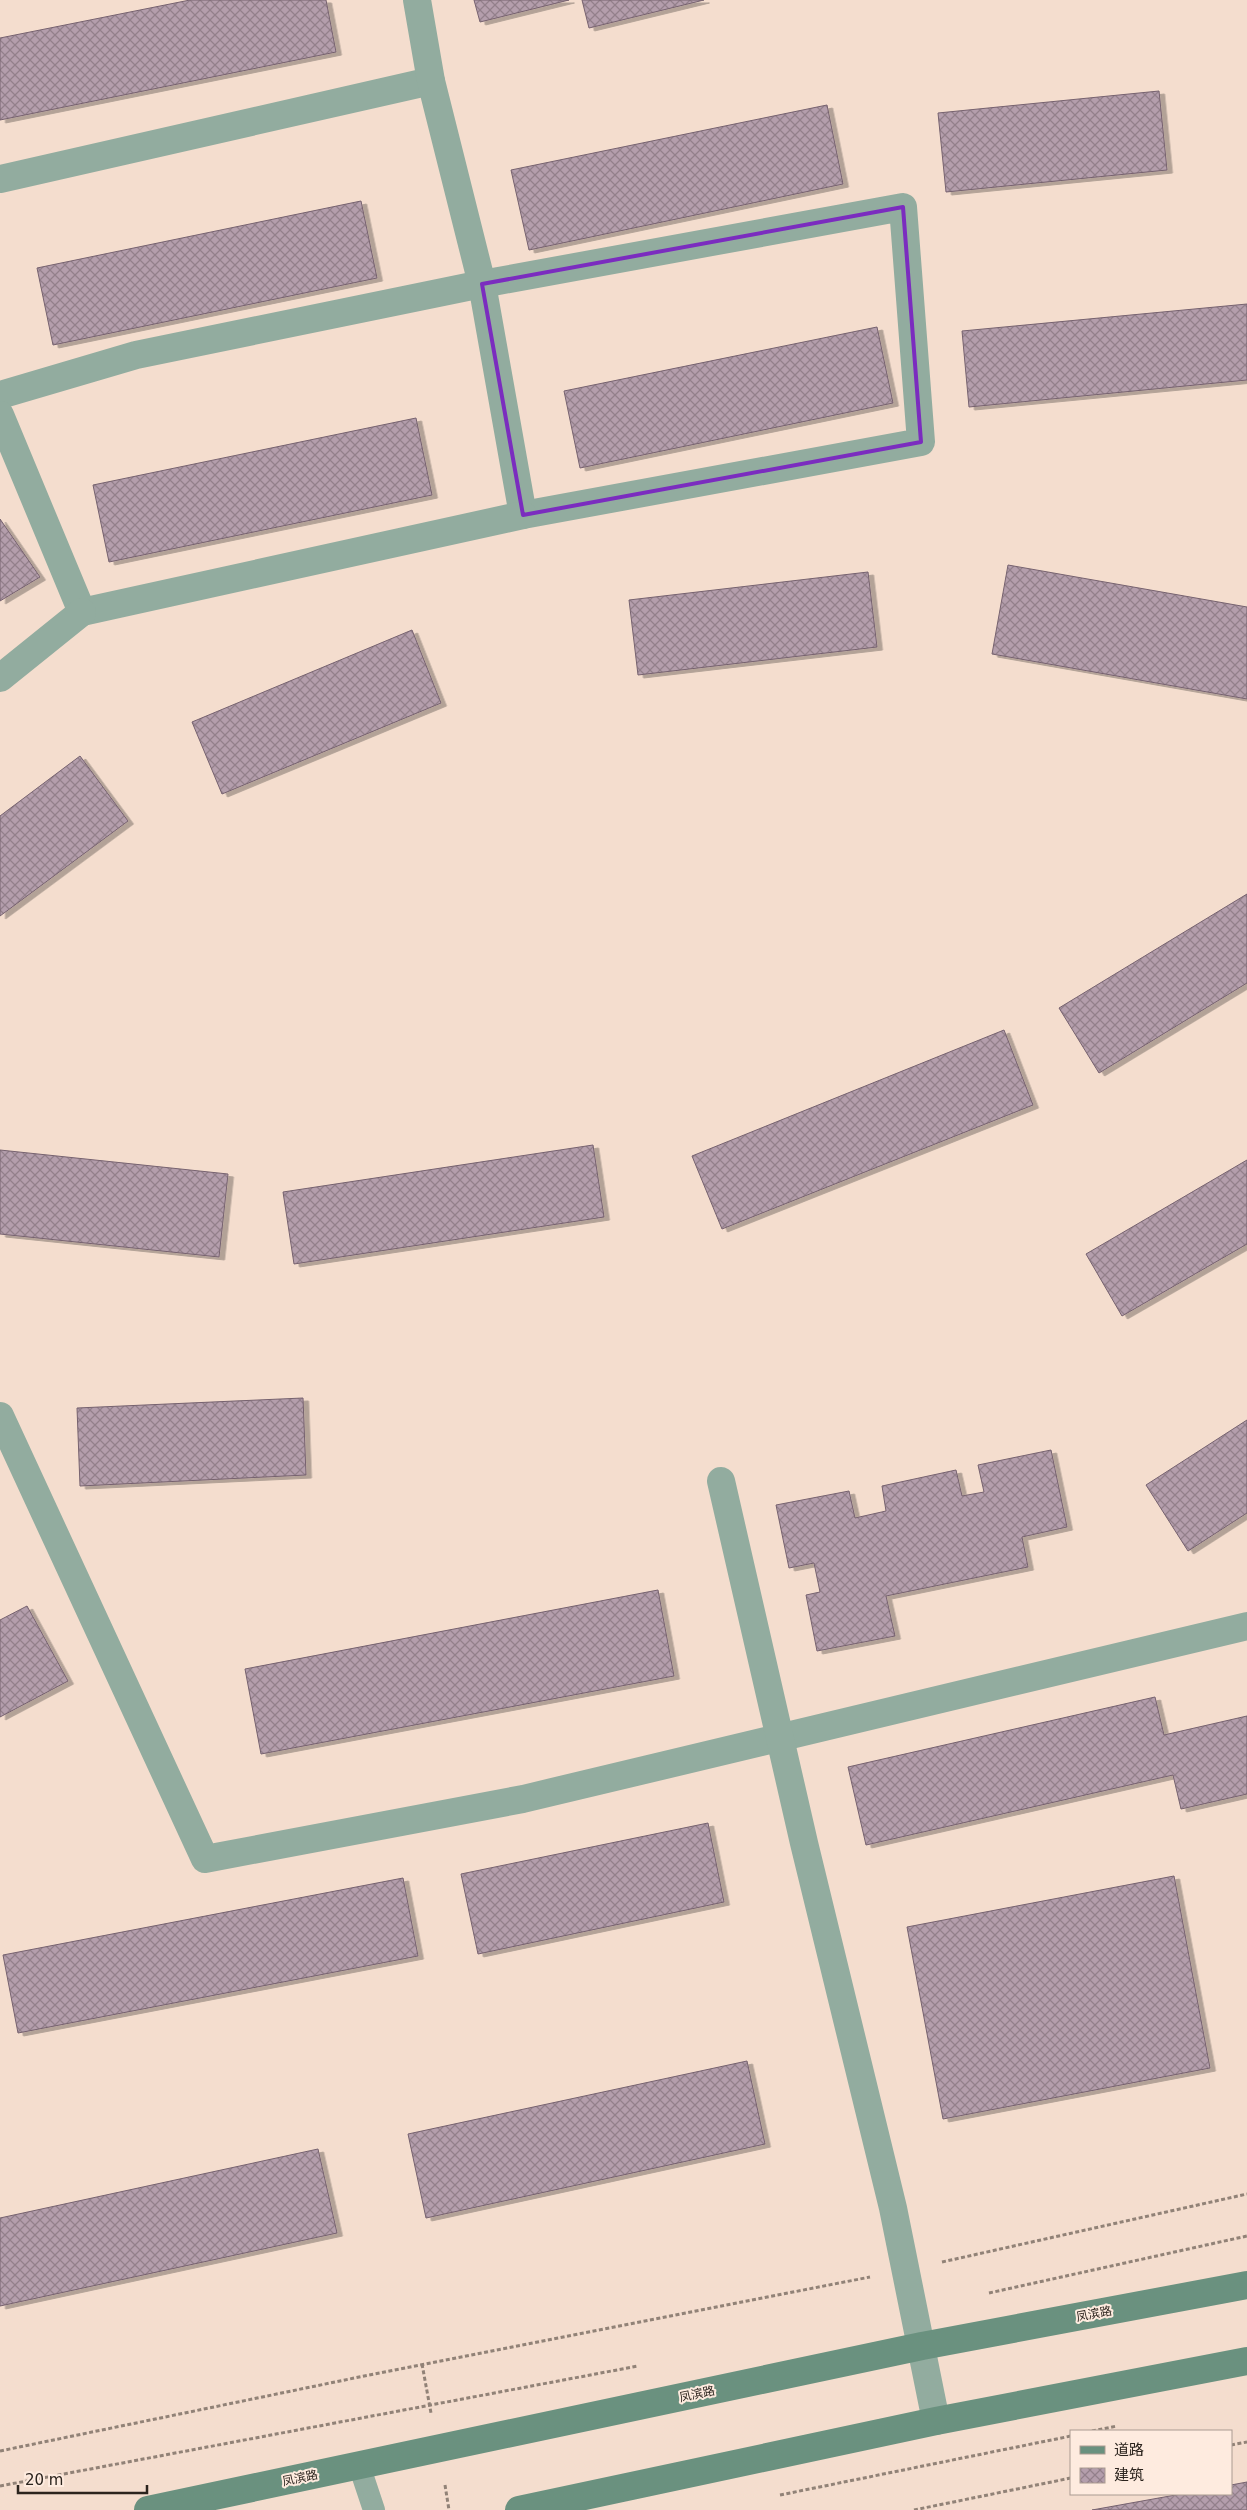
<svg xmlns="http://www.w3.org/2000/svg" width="1247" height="2510" font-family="'DejaVu Sans','Noto Sans SC',sans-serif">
<defs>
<pattern id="building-cross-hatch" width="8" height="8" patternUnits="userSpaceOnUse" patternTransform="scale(1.25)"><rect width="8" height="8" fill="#b49eac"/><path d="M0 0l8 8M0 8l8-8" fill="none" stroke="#93808b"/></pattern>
<filter id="shadow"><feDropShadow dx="5.5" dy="3" stdDeviation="0" flood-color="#0004"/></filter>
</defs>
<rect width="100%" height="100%" fill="#f4ddce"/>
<g fill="url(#building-cross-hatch)" stroke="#76626f" filter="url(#shadow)">
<polygon points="190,0 326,0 336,52 0,120 0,38"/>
<polygon points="474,0 569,0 480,22"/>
<polygon points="582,0 704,0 589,28"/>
<polygon points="1159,91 1167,170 946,192 938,113"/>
<polygon points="827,105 843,184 529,250 511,170"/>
<polygon points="361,201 377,278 53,345 37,268"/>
<polygon points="1247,304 1247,380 969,407 962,331"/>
<polygon points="877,327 893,403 580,468 564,391"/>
<polygon points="416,418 432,495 109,562 93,485"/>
<polygon points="0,519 40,577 0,601"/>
<polygon points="1008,565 1247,607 1247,699 992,654"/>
<polygon points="868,572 877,647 638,675 629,600"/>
<polygon points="412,630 441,703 222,794 192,722"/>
<polygon points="80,756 128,821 0,916 0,816"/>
<polygon points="1247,894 1247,983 1099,1073 1059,1008"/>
<polygon points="1004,1030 1033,1105 722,1229 692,1156"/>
<polygon points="593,1145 604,1217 294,1264 283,1192"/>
<polygon points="0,1150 228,1174 219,1257 0,1234"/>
<polygon points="1247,1160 1247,1244 1122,1316 1086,1254"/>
<polygon points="303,1398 306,1475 80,1486 77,1408"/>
<polygon points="1247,1420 1247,1513 1188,1551 1146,1485"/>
<polygon points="1051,1450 1067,1527 1022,1537 1028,1567 886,1596 895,1636 817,1651 806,1595 820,1592 814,1563 789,1568 776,1505 849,1491 855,1518 886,1511 882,1486 956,1470 962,1496 984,1492 978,1465"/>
<polygon points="658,1590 674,1676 261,1754 245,1669"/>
<polygon points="27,1606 68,1681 0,1717 0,1620"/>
<polygon points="1155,1697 1164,1735 1247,1716 1247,1794 1181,1809 1173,1775 866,1845 848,1767"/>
<polygon points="708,1823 724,1902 478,1954 461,1874"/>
<polygon points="1174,1876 1210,2068 943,2119 907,1927"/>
<polygon points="403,1878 418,1956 18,2033 3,1955"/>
<polygon points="747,2061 765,2144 426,2218 408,2134"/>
<polygon points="318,2149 337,2233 0,2306 0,2218"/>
<polygon points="1247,2482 1247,2510 1092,2510 1181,2494 1231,2494 1231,2485"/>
</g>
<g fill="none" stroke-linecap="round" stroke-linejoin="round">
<g stroke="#918277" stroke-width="3" stroke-dasharray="4 2.5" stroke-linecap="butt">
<polyline points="942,2262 1247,2194"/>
<polyline points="989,2293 1247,2236"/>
<polyline points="422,2364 431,2413"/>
<polyline points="1092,2431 1117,2426"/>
<polyline points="1231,2445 1247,2442"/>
<polyline points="0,2451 369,2375 870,2277"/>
<polyline points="445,2485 449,2510"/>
<polyline points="0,2486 638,2366"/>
<polyline points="780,2495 1071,2436"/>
<polyline points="914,2510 1071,2478"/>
</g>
<polyline stroke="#92ac9f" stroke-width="22" points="359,2465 374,2510"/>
<g stroke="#92ac9f" stroke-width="28">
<polyline points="0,179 431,81"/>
<polyline points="0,395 136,355 482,284 903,207 921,442 523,515 482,284 431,81 417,0"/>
<polyline points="0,415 82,612 523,515"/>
<polyline points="0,678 82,612"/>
<polyline points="0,1416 205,1859 523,1799 1247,1626"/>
<polyline points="721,1481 804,1843 893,2208 936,2421"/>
</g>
<g stroke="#6a917f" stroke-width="28">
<polyline points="148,2510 922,2346 1247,2285"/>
<polyline points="519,2510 936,2421 1247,2361"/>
</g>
</g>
<path fill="none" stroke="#7b2cbf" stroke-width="4" stroke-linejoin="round" d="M903,207L921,442L523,515L482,284Z"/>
<g text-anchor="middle" stroke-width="4" stroke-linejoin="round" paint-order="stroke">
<g font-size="12" fill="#2b231d" stroke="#feebdf">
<text transform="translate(1094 2314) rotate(-11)" y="4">凤滨路</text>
<text transform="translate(697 2394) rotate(-12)" y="4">凤滨路</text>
<text transform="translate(300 2478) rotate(-12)" y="4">凤滨路</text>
</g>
</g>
<rect x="1070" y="2430" width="162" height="65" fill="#feebdf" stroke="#aa9b91"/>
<rect x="1080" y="2446" width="25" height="8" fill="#6a917f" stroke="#aa9b91"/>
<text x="1114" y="2455" font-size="15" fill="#2b231d">道路</text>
<rect x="1080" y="2468" width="25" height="15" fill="url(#building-cross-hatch)" stroke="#aa9b91"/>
<text x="1114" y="2480" font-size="15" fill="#2b231d">建筑</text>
<path d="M18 2485v8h129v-8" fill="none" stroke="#2b231d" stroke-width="2.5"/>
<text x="25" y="2485" font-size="15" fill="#2b231d" stroke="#feebdf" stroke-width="4" paint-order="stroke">20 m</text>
</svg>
